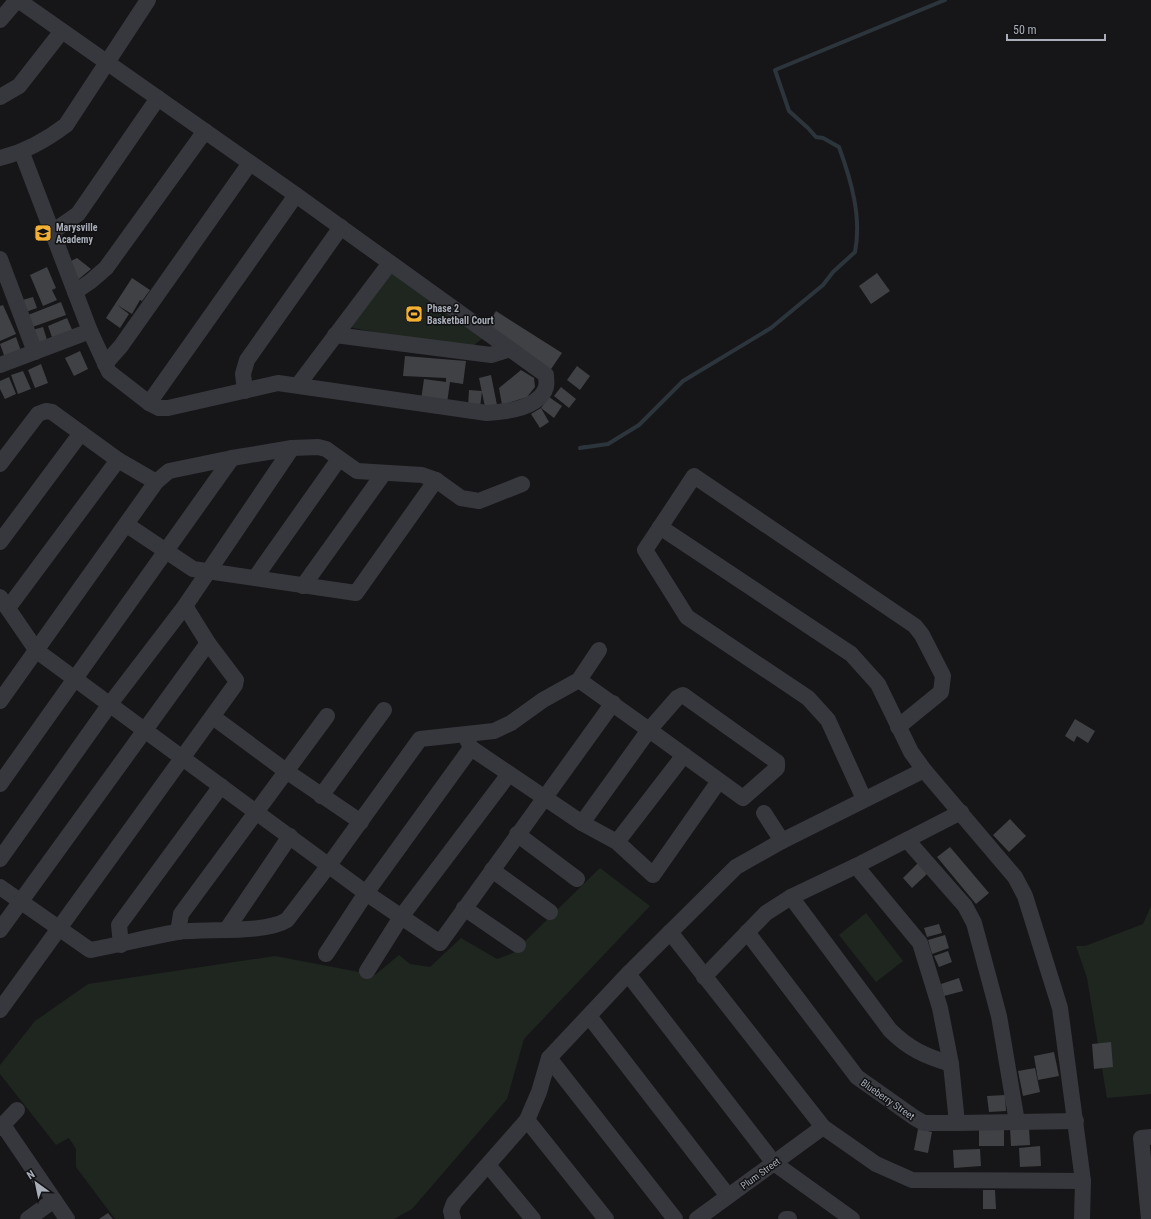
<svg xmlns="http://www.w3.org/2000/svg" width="1151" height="1219" font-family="'Roboto Condensed',sans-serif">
<rect width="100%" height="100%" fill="#161618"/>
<g fill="#1e261f">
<polygon points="389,271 484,337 473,346 420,341 349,327"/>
<polygon points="600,868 650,906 524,1039 507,1099 412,1209 394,1219 115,1219 76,1167 76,1149 69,1138 56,1145 0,1074 0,1065 35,1021 88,984 275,956 375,975 399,955 410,964 430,967 461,938 497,959 513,953"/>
<polygon points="1151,906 1151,1094 1107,1098 1087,978 1076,946 1085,946 1143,924"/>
<polygon points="866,913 903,961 876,982 839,935"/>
</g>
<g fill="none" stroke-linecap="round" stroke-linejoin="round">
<path stroke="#2c353c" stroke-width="4" d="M585,447L580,448L608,444L639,425L683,381L771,328L823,285L833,272L855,252C862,217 851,180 839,147L823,138L816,137L808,128L789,111L775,70L945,0"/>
</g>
<g fill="#404145">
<polygon points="77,258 91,269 74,283 67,263"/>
<polygon points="47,267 56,288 52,290 57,300 43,306 30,275"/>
<polygon points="877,273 890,291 871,304 859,286"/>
<polygon points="132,278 150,290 142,301 140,300 132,314 117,305 129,314 120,328 106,318"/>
<polygon points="33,297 37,308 23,313 19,301"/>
<polygon points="61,302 66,315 27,329 23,317"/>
<polygon points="3,305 16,334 0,341 0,306"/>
<polygon points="496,311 562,353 549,372 485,329"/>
<polygon points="67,318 73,332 53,340 48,326"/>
<polygon points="43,327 48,343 35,347 29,331"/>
<polygon points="16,337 21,351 5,358 0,344"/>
<polygon points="80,351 88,369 74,376 65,358"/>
<polygon points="405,356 466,361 463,384 450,382 447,403 421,400 424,379 446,382 446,378 403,376"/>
<polygon points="41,364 48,383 35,388 28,370"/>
<polygon points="577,366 590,376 580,390 567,380"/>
<polygon points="521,370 534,378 535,387 527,397 502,405 499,388"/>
<polygon points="23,371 31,389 18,394 11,375"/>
<polygon points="491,375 498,410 486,412 479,378"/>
<polygon points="9,377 16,394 5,399 0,389 0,381"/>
<polygon points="561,387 576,399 569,408 554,396"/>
<polygon points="469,390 482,391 480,408 468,407"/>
<polygon points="549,397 562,406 554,418 541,408"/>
<polygon points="541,408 549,422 540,428 531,414"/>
<polygon points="1075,719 1095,731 1088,743 1077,736 1074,742 1065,736"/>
<polygon points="1010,819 1026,836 1009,852 993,835"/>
<polygon points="950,847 989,893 976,904 937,857"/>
<polygon points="918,863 928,873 912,888 903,878"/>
<polygon points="939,924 942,933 927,937 924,928"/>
<polygon points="945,935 949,948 932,954 928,940"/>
<polygon points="948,951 952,962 939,967 934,956"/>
<polygon points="959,978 963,991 944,996 941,984"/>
<polygon points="1111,1042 1113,1067 1094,1069 1092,1044"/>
<polygon points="1054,1052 1059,1076 1038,1080 1034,1056"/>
<polygon points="1035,1068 1040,1092 1023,1096 1018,1071"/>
<polygon points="1005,1095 1006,1111 989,1112 987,1096"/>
<polygon points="1029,1127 1030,1145 1011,1146 1010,1128"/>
<polygon points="918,1129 932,1132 928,1153 914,1150"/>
<rect x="979" y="1129" width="25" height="17"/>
<polygon points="1040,1146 1041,1166 1020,1167 1019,1148"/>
<polygon points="980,1149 981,1166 954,1168 953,1150"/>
<polygon points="983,1190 995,1190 996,1209 983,1209"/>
<polygon points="108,1213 113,1219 99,1219"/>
</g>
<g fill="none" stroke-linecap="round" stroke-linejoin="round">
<g stroke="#37383d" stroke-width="16">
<path d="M18,0L296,195L546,375C546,379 547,383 546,387C540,408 505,412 487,413L278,383L168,408H159L149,403L109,372L90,331L22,153"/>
<polyline points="0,20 17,0"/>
<polyline points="0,97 19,86 62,31"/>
<path d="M0,158C25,152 45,141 66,125L148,0"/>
<polyline points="52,232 78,214 158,98"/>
<polyline points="0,259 35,352"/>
<polyline points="75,292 91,281 106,268 205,131"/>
<polyline points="335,335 491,355 510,349"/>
<polyline points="105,364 121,346 250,163"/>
<polyline points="0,365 90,331"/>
<polyline points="298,385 390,263"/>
<polyline points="245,391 243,374 247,360 341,227"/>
<polyline points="149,403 296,195"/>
<polyline points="118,460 156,482"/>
<polyline points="0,464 38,414 46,411 52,412 118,460 8,608"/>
<polyline points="127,525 193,569 356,593 436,480"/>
<polyline points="660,527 851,654 878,684 911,752 924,770 1015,877 1025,896 1060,1008 1083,1181 1082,1219"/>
<polyline points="0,542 81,433"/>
<polyline points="255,578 339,459"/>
<polyline points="303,586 384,473"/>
<polyline points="0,597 37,651 366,893 440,943 613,703"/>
<polyline points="579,680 649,730 652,732 743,798 777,768 777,762 683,695 677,698 649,730 582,823"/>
<polyline points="0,701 156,482 169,471 232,458 292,448 318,447 326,449 357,471 422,475 436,480 461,498 479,501 522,484"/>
<polyline points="213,717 286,771 361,822"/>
<polyline points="465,735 471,748 582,823 617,842 653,875 719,781"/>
<polyline points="0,784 232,458"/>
<polyline points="321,796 384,710"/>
<polyline points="864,799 828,720 808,698 687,617 645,550 694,476 915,626 922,635 943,676 941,692 898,727"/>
<polyline points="764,813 782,841"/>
<polyline points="517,834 577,879"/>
<polyline points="907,840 965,906 974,923 999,1016 1017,1122"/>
<polyline points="617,842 684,755"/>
<polyline points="0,859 110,704 185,606 292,448"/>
<polyline points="856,866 920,943 940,1008 951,1064 957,1123"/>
<polyline points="492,870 550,912"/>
<path d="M0,887L90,950C119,945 148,937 177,932C206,928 265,934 287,920L329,865L420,739L494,731L511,723L543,700L579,680L599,650"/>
<path d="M791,897L890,1030C909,1049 925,1056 951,1064"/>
<polyline points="464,908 518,945"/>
<polyline points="227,929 290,836"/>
<polyline points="0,930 208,643"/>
<polyline points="178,932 181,914 327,716"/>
<polyline points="670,932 823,1127 876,1164 912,1180 1083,1181"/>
<polyline points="747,932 857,1077 915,1118 924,1123 957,1123 1076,1121"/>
<polyline points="121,945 119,925 221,786"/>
<polyline points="326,954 366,893 471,748"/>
<polyline points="367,971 401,917 509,774"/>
<polyline points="628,974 774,1163 852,1219"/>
<polyline points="704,977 766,913 791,897 856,866 961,812"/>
<polyline points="0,1010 235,685 236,680 208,643 185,606"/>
<polyline points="589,1016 728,1196"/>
<polyline points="549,1058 675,1219"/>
<polyline points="527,1120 606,1219"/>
<polyline points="3,1125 67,1219"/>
<polyline points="0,1128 17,1110"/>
<polyline points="488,1165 533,1219"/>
<polyline points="28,1219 54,1200"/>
<polyline points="453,1219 451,1211 454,1203 527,1120 539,1092 549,1058 628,974 736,867 782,841 924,770"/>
<polyline points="697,1219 823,1127"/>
<polyline points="786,1219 789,1219"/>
<polyline points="1149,1219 1141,1138 1151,1137"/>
</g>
</g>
<defs>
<g id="school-square" transform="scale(0.9)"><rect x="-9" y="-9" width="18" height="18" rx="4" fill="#f2b134" stroke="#111113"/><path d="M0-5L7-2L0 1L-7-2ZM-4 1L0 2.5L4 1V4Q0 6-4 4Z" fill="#111"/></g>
<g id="stadium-square" transform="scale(0.9)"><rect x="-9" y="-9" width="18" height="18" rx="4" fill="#f2b134" stroke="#111113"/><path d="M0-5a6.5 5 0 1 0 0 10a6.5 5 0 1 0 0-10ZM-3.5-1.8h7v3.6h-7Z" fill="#111"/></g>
</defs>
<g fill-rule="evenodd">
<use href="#school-square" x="43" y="233"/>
<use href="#stadium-square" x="414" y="314"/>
</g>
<g text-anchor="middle" stroke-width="3" stroke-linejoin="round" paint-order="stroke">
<g font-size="10" font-weight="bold" fill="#a8adb8" stroke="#111113" text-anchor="start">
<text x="56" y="231">Marysville<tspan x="56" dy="12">Academy</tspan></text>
<text x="427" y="312">Phase 2<tspan x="427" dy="12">Basketball Court</tspan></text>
</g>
<g font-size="10" fill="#a8adb8" stroke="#111113">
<text transform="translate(888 1099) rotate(35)" y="4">Blueberry Street</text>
<text transform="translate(760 1173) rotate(-36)" y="4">Plum Street</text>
</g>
</g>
<g transform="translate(36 1183) rotate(327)" stroke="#111113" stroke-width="3" paint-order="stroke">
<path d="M0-3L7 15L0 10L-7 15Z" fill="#a8adb8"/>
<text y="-6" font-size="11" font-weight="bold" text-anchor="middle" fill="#a8adb8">N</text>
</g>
<path d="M1007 34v6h98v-6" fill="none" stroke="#a8adb8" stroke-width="2"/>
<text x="1013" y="34" font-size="12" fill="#a8adb8" stroke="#111113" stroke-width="3" paint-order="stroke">50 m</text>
</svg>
